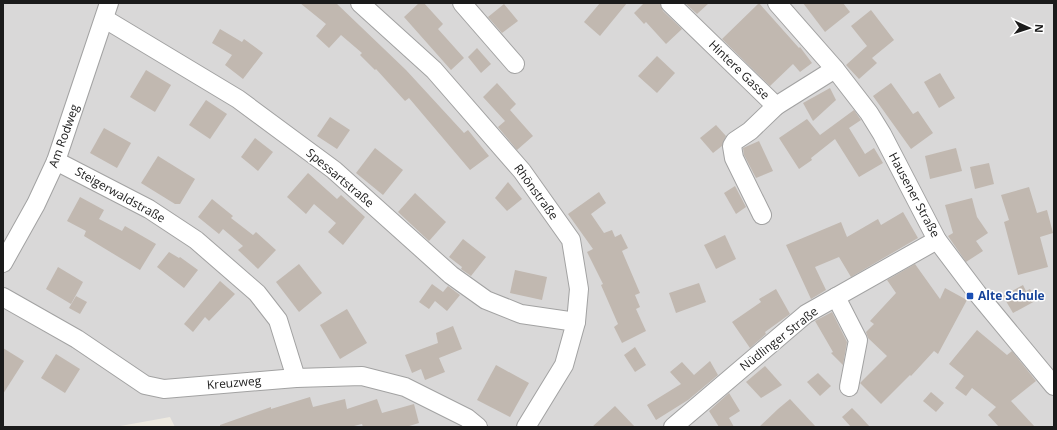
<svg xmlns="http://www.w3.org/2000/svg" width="1057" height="430" font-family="'Open Sans',sans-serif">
<rect width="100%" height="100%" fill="#ede9e0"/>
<polygon fill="#d9d8d8" points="3,3 1054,3 1054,427 175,427 170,417 115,427 3,427"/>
<g fill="#c1b8b0">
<polygon points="300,3 336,3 406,70 464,133 468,130 489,156 470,170 409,98 405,101 376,69 375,70 360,55 362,53 341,35 329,48 316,36 326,24"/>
<polygon points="419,3 424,3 443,24 438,29 464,58 451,70 404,17"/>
<polygon points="600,3 627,3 600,36 584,22"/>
<polygon points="644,3 660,3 663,11 682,29 666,44 646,22 644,24 634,13"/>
<polygon points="685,3 709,3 697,14"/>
<polygon points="759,3 799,48 800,47 812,63 800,72 793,64 770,86 722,39"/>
<polygon points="803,3 843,3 850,12 825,32"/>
<polygon points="504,4 518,21 502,33 488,17"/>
<polygon points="871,10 894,40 872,58 877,63 859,79 846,65 867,46 851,26"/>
<polygon points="220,29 242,42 244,39 263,53 243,79 225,65 232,55 212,43"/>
<polygon points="477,48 491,64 481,73 468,57"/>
<polygon points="657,56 675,73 657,93 638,76"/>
<polygon points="146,70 171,85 155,112 130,97"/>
<polygon points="940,73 955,98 939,108 924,82"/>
<polygon points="497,83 516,104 510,110 533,136 517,150 498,127 505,121 483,97"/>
<polygon points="891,83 913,114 918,111 933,133 911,149 873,96"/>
<polygon points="830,88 836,100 813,121 803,103"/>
<polygon points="206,100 227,114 210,139 189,125"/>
<polygon points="854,110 861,120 849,128 865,154 874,148 883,163 859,177 835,139 811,158 812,160 799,169 779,138 807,119 820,135"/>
<polygon points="330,117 350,130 337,149 317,136"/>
<polygon points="716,125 726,136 722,146 713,153 700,138"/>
<polygon points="104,128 131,143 117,168 90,153"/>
<polygon points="255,138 273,152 258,171 241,157"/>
<polygon points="759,141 773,171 756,178 744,155 743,148"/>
<polygon points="375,148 403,170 383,195 356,173"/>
<polygon points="956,148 962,171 930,179 925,156"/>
<polygon points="158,156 195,179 180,204 175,204 141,183"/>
<polygon points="989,163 994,184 975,189 970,167"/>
<polygon points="308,173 337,199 341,195 365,217 343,245 328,232 336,223 314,204 306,214 287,197"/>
<polygon points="508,182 522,199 507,211 495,198"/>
<polygon points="735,186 746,207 736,214 724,193"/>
<polygon points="1029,187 1037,213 1047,210 1053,233 1040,237 1048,267 1018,275 1004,222 1009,220 1001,195"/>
<polygon points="599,192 606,203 591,214 604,233 612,230 615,237 621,234 628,248 622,251 640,293 635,295 640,307 636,309 646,331 622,343 614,327 618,324 601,285 603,284 587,252 593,249 568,214"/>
<polygon points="415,193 446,222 429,241 398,212"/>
<polygon points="80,197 104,210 99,219 122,231 125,226 156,244 140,270 84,236 86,231 67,221"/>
<polygon points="972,198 977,217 988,233 976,241 983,251 966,262 948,236 953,233 945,205"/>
<polygon points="212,199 233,216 231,218 253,235 256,232 276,250 258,269 238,250 243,246 223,229 219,234 198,217"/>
<polygon points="903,212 918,238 851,277 839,257 815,267 826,290 811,299 786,245 841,222 847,237 878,219 881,225"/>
<polygon points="725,235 736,259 716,269 704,245"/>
<polygon points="463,239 486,257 471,276 461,269 462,267 449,257"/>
<polygon points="169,252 179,258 180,257 198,270 184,288 157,267"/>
<polygon points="299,264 322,293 299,312 276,282"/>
<polygon points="915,264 940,299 945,288 967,300 938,354 934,351 911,376 910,375 881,404 860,383 887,356 868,338 866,332 874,324 870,321 896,293 887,280"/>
<polygon points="58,267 83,282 71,304 46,289"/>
<polygon points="515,270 547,277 542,300 510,293"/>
<polygon points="220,281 235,294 209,321 205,317 193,332 184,324"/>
<polygon points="699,283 706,302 676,313 669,293"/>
<polygon points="432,284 443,292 448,286 460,295 447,311 435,301 429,309 419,302"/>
<polygon points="1023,285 1026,291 1030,289 1037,300 1013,313 1003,296"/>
<polygon points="776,289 790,314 765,332 766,334 750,348 732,322 761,302 759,299"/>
<polygon points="76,296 87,302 80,314 69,308"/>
<polygon points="347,309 367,343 340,359 320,325"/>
<polygon points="832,312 847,342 843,365 831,353 833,352 815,321"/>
<polygon points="453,326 462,349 439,358 445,372 425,380 421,369 412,373 405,355 438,343 436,333"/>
<polygon points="977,330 1007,355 1012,351 1036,381 1011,401 1035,427 999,427 988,415 996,407 972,388 966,396 955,388 964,376 949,364"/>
<polygon points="635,347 646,365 635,372 624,355"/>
<polygon points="3,348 24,361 3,394"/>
<polygon points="56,354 80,369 65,393 41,378"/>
<polygon points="710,361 718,375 688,400 656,420 647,405 681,384 670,372 682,362 694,375"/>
<polygon points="496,365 529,383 510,417 477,400"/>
<polygon points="765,366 782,385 761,398 746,382"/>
<polygon points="818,373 831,386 820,396 807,382"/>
<polygon points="931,392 944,403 936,412 923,401"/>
<polygon points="729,393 740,411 729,418 734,427 719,427 709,411"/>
<polygon points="310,397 313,407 345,399 347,409 377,399 382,413 414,404 419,423 406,427 363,427 362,424 350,427 220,427 220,425 271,407 271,409"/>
<polygon points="790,399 816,427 759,427 778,409"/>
<polygon points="615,406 635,427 592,427"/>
<polygon points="852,408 859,415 870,427 851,427 842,417"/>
</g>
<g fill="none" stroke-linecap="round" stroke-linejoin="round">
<g stroke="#a2a2a2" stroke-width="20">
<g id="minor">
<polyline points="360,3 434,70 522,171 571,240 579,289 576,322 564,365 526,427"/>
<polyline points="462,3 515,64"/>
<polyline points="670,3 776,106 835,69"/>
<polyline points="777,3 835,69 869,113 882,134 937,240 977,293 1054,386"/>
<polyline points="105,19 238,99 334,170 451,275 486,300 521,314 576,322"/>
<polyline points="56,161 149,209 196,240 257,293 278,320 296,378"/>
<polyline points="762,215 734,158 732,146 735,141 750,131 776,106"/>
<polyline points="3,263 36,204 56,161 109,3"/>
<polyline points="3,297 77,339 145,385 164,389 296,378 362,376 405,387 467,418 478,427"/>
<polyline points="836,297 858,340 849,387"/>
<polyline points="673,427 806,314 937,240"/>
</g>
</g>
<use href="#minor" stroke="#fff" stroke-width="18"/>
</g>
<rect fill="#1a4fb4" stroke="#fff" stroke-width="1.5" x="966" y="292" width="8" height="8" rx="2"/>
<g text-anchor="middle" stroke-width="3" stroke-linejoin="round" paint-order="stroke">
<g font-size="12" fill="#1b1b1b" stroke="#fff">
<text transform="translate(739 70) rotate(44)" y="4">Hintere Gasse</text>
<text transform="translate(64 136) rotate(-70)" y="4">Am Rodweg</text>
<text transform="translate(340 178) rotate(40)" y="4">Spessartstraße</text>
<text transform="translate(536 192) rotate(54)" y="4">Rhönstraße</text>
<text transform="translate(120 195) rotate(29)" y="4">Steigerwaldstraße</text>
<text transform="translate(914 195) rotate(62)" y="4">Hausener Straße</text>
<text transform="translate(779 339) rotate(-38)" y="4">Nüdlinger Straße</text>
<text transform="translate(234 383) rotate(-5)" y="4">Kreuzweg</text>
</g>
<g font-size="12" font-weight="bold" fill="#164399" stroke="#fff" text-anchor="start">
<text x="978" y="300">Alte Schule</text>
</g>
</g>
<rect width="1057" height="430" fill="none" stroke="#1b1b1b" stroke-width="8"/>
<g transform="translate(1029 28) rotate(93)" stroke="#ffffff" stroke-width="3" paint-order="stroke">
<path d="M0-3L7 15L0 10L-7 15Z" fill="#1b1b1b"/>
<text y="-6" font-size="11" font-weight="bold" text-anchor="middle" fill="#1b1b1b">N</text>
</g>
</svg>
